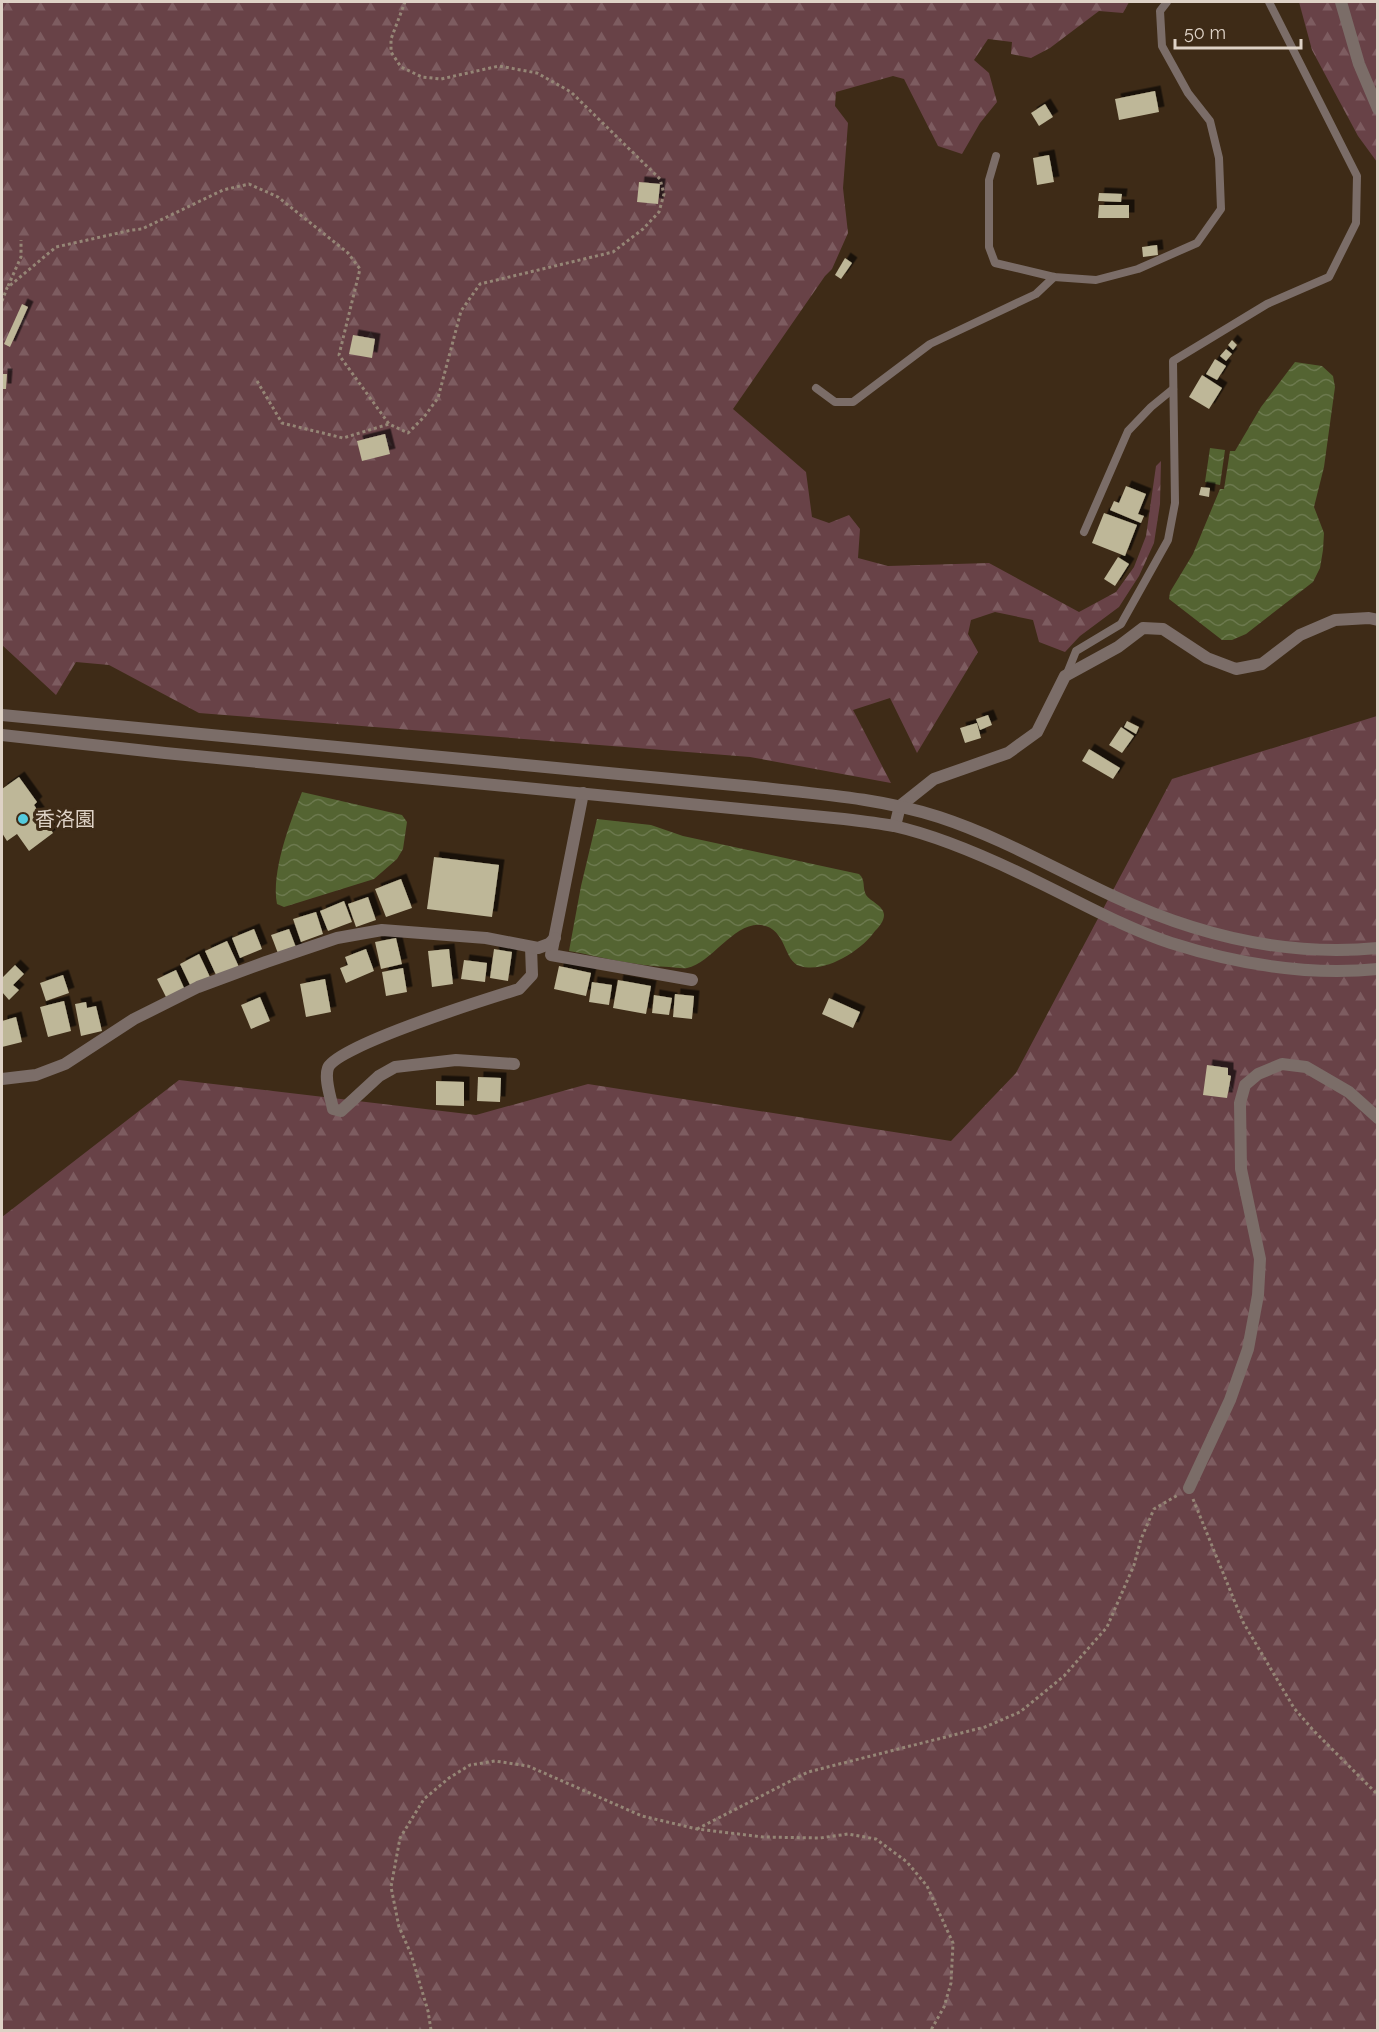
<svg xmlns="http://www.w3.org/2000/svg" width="1379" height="2032" font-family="Raleway,'Noto Sans JP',sans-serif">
<defs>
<pattern id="forest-firs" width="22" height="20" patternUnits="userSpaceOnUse" patternTransform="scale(1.5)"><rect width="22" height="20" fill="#684247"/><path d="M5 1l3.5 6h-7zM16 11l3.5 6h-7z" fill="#7d5c60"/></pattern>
<pattern id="water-waves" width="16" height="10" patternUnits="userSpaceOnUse" patternTransform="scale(1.5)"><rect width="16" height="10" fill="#546432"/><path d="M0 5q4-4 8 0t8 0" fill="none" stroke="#6c794e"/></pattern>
<filter id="shadow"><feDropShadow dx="5.5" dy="-5.5" stdDeviation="0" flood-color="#0009"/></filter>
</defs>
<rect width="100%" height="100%" fill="#3e2b17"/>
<g fill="url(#forest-firs)">
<polygon points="2,2 1129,2 1123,13 1099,11 1050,48 1031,58 1011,54 1012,42 988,39 974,60 989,73 997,102 980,123 962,154 938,146 904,79 893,76 836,92 835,106 848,123 843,188 848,233 832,269 825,276 733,409 806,472 812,517 829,523 849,515 860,529 858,558 888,566 989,563 1079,612 1116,592 1134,567 1146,536 1156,466 1161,461 1160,504 1154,543 1139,576 1119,607 1080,636 1065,652 1039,642 1033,620 995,612 971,620 968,634 978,652 917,753 890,698 853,710 891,783 750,757 199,713 109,665 76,662 56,695 2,645"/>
<polygon points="1299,2 1377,2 1377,162 1358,136 1312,50"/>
<polygon points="1377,716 1377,2030 2,2030 2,1217 179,1080 476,1115 588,1084 951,1141 1016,1073 1172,779"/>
</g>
<g fill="url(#water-waves)">
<polygon points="1295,362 1322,366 1333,376 1335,387 1324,467 1314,507 1324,533 1323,550 1320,568 1313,582 1246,634 1232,640 1222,640 1169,599 1170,592 1193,554 1220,489 1224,489 1230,451 1235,451 1261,407"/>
<polygon points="1210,448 1225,450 1220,485 1205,482"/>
<path d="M302,792L402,815L407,822L403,849L397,859L374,879L284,907L277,904C271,871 290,823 302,792Z"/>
<path d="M597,819L651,825L683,836L859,874C866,880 862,887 866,895C870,901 884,906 884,915C884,921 879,927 875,931C862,950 825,974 800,966C783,961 787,928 761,925C734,922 712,963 687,968C682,969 674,967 669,967C635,966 602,957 569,951L581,886Z"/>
</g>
<g fill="#beb798" filter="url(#shadow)">
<polygon points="1155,91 1159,112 1119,120 1115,99"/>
<polygon points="1045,104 1053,117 1039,126 1031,113"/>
<polygon points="1049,155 1054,182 1037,185 1033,158"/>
<polygon points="639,182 660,184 658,204 637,202"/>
<polygon points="1099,193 1122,194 1121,202 1098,201"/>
<polygon points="1099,205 1129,205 1129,218 1098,218"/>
<polygon points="1157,245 1158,255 1143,257 1142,247"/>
<polygon points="845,258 852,263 841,279 835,275"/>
<polygon points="22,304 28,307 10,347 4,344"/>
<polygon points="353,335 375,339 372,358 349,354"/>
<polygon points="1232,340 1237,345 1233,350 1228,345"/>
<polygon points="1226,349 1232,354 1226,361 1220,356"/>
<polygon points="1215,359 1226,366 1217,380 1206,374"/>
<polygon points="2,374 7,374 6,389 2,389"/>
<polygon points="1202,375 1222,388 1209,409 1189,397"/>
<polygon points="385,434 390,454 362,461 357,441"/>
<polygon points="1126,486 1146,494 1138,514 1144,516 1141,523 1110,510 1114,501 1119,503"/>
<polygon points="1201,487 1210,488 1209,497 1199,495"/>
<polygon points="1104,513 1137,525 1125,556 1092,543"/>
<polygon points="1118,557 1129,564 1115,586 1104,579"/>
<polygon points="988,715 992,725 980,730 976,719"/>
<polygon points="1127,721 1139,727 1136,734 1124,727"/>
<polygon points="977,723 981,738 965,743 960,728"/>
<polygon points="1121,727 1134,736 1122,753 1109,745"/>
<polygon points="1089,749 1120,768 1113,779 1082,761"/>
<polygon points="19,777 37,802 34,805 53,833 29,851 17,834 7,841 2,833 2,789"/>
<polygon points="434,857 499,865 492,917 427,909"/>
<polygon points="401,879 412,908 386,917 375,889"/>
<polygon points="368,897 376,920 356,927 348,904"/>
<polygon points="344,901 352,922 328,931 320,911"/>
<polygon points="316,912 323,934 301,942 293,919"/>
<polygon points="254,929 262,949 240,958 232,938"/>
<polygon points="289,929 297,950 279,956 271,935"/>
<polygon points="396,938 402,964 381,969 375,942"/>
<polygon points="227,941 239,967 217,977 205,951"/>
<polygon points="366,949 374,971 346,983 340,968 348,965 345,957"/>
<polygon points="449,949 453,984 432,987 428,951"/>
<polygon points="494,949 512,952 508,981 490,978"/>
<polygon points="199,954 210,977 191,987 180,964"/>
<polygon points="464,960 487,963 485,982 461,979"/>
<polygon points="15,965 24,974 13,985 19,990 9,1000 2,992 2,978"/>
<polygon points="559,966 591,973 586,996 554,989"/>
<polygon points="403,968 407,992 386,996 382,972"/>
<polygon points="176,970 185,990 167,999 157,979"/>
<polygon points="63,975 69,993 46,1001 40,983"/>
<polygon points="325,979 331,1012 306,1017 300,984"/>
<polygon points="618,980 651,986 646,1014 613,1008"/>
<polygon points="592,982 612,985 609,1005 589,1002"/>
<polygon points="675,994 694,996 692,1019 673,1017"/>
<polygon points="654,995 672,998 669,1015 652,1013"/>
<polygon points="260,997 270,1021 251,1029 241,1005"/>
<polygon points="829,998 860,1012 853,1028 822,1014"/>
<polygon points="64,1001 71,1031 48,1037 40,1007"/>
<polygon points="86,1002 87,1008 96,1006 102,1031 81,1036 75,1004"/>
<polygon points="16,1017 22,1042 2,1047 2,1021"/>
<polygon points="1207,1065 1228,1068 1228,1075 1231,1076 1227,1098 1203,1095"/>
<polygon points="478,1077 501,1078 500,1102 477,1101"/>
<polygon points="436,1081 464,1082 464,1106 436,1105"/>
</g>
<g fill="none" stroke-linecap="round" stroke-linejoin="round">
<g stroke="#958676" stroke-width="3" stroke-dasharray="3 3" stroke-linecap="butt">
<polyline points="8,286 21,257 21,240"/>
<polyline points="2,301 7,288 56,247 132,230 142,229 223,190 249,184 278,197 348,253 360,269 339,355 389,424 408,433 424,417 438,398 461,311 480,284 613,252 643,229 659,212 664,194 660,179 571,92 537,73 499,66 441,79 422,77 401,67 391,52 391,39 405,2"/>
<polyline points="257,381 282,423 343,438 389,424"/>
<polyline points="1193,1499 1243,1622 1294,1708 1313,1730 1378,1795"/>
<polyline points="697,1829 808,1772 985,1727 1020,1712 1064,1676 1107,1627 1134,1565 1141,1539 1154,1509 1178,1495"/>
<polyline points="431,2030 428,2011 411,1954 399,1927 391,1887 400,1838 424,1799 449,1778 470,1765 495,1761 528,1766 642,1816 697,1829 763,1837 820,1838 848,1834 876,1839 907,1862 927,1886 953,1943 951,1983 944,2007 931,2030"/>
</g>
<g stroke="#7b6d68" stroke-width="8">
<polyline points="996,156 989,180 989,247 995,263 1054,277 1096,280 1138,269 1197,243 1221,209 1219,158 1210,121 1188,93 1162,46 1160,11 1167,2"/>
<polyline points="816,388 835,402 853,402 930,344 1036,294 1054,277"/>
<polyline points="1084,532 1128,431 1151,407 1173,389"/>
<polyline points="1066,676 1076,651 1121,624 1168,540 1175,503 1173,361 1267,304 1329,277 1356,223 1357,176 1269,2"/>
</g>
<g stroke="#7b6d68" stroke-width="12">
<polyline points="1341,2 1359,64 1378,109"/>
<polyline points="583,793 551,955 692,980"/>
<polyline points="895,826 900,806 934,779 1008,753 1037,732 1065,676 1118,647 1143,628 1163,629 1207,658 1236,669 1262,664 1300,635 1335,620 1369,618 1378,620"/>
<path d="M514,1064L456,1060L395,1067L379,1076L341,1111L333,1109C331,1098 324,1079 328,1068C335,1046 490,998 519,989L532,975L531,947"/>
<polyline points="2,1079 36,1075 65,1064 134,1019 198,987 266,962 337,938 382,930 486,938 538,948 549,944 555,938"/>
<polyline points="1189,1488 1230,1400 1248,1349 1258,1295 1260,1259 1241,1169 1240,1103 1245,1085 1258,1074 1282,1064 1306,1067 1349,1092 1378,1118"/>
</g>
<g stroke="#7b6d68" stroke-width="12">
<path d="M2,715L755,787C817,794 880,798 939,817C1000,837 1055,869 1113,896C1196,935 1285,957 1378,948"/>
<path d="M2,735L165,753L844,819C861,821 878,823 894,826C943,837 998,862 1042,884C1085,905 1126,928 1171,943C1237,964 1308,976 1378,969"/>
</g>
</g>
<circle fill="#54cadd" stroke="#3e2b17" stroke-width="2" cx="23" cy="819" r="6"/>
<g text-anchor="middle" stroke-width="6" stroke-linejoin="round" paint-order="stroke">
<g font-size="20" fill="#ded2c6" stroke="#3e2b17" text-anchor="start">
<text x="35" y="826">香洛園</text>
</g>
</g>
<rect width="1379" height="2032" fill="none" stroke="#ded2c6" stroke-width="6"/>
<path d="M1175 39v9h126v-9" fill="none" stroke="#ded2c6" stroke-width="3"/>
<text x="1184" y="39" font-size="18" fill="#ded2c6" stroke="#3e2b17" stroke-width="4.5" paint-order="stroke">50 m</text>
</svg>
